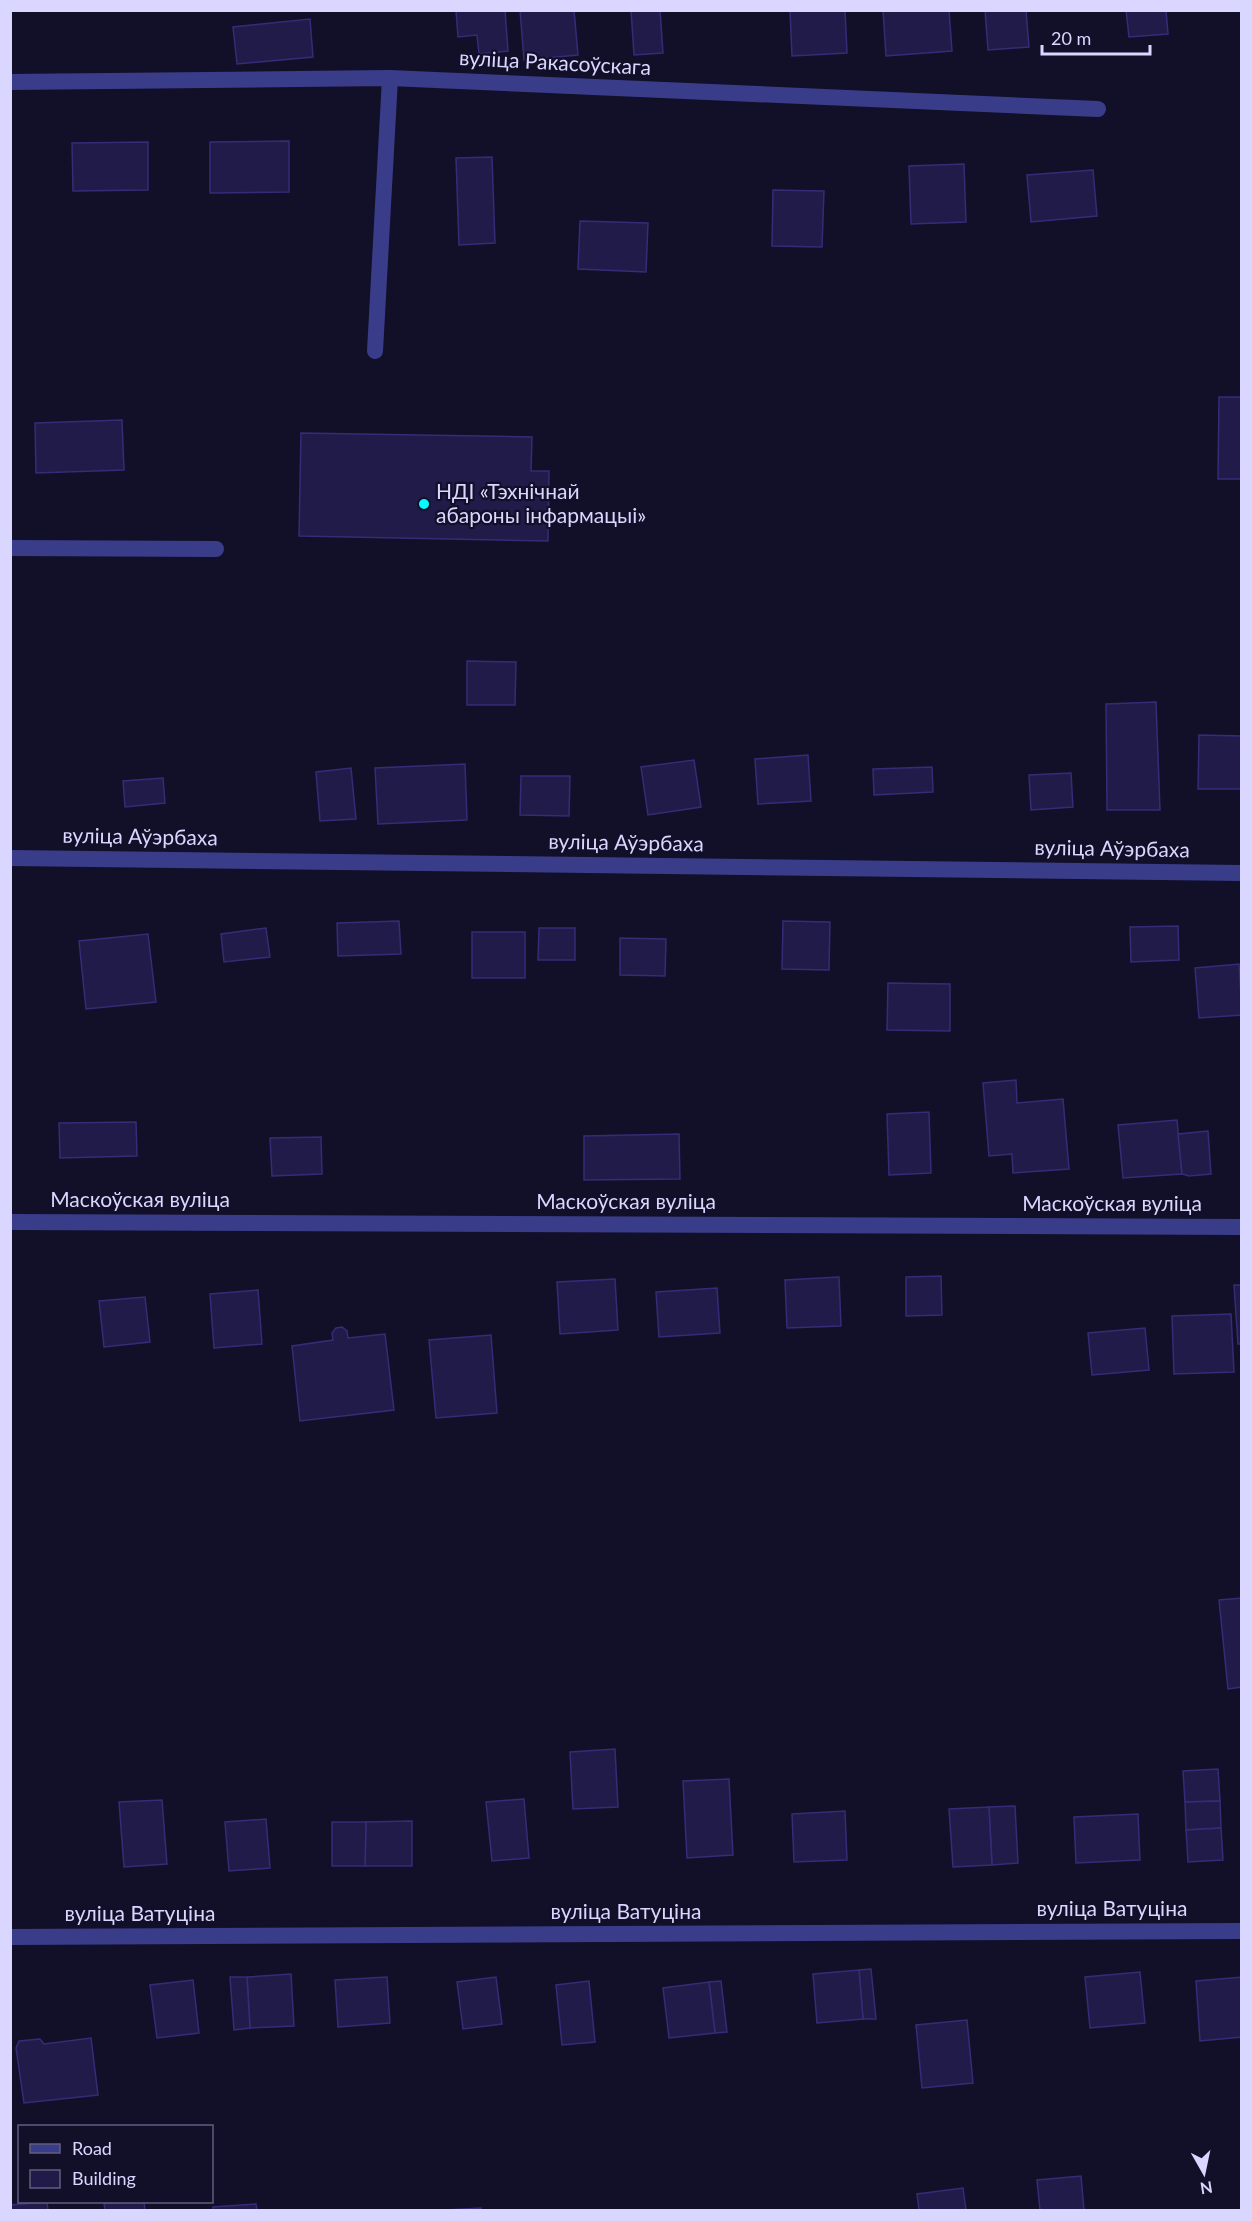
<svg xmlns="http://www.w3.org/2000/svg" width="1252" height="2221" font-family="Lato,sans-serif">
<rect width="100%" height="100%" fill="#120f29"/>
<g fill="#211b4a" stroke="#352c77" stroke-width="1.5">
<polygon points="456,10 505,10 508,51 479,54 477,35 458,37"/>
<polygon points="520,10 574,10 578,55 524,60"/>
<polygon points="631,10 660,10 663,53 634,55"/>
<polygon points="790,10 845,10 847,53 792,56"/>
<polygon points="883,10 949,10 952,51 886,56"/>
<polygon points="985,10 1026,10 1029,47 988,50"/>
<polygon points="1126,10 1166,10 1168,34 1129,37"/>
<polygon points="310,19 313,57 237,64 233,27"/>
<polygon points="289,141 289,192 210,193 210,142"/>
<polygon points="148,142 148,190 73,191 72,143"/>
<polygon points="492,157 495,243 459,245 456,158"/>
<polygon points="964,164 966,222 911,224 909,166"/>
<polygon points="1093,170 1097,216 1031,222 1027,175"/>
<polygon points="773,190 824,191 822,247 772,246"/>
<polygon points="580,221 648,223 646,272 578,269"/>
<polygon points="1219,397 1242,397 1242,479 1218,479"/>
<polygon points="122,420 124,470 36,473 35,423"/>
<polygon points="301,433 532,437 531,471 549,471 548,541 299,536"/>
<polygon points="467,661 516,662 515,705 467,705"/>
<polygon points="1156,702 1160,810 1107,810 1106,704"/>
<polygon points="1199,735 1242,736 1242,789 1198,789"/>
<polygon points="808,755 811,801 758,804 755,759"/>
<polygon points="694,760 701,807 648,815 641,767"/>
<polygon points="465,764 467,820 378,824 375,768"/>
<polygon points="932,767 933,792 874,795 873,769"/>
<polygon points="351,768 356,819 320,821 316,772"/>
<polygon points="1071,773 1073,807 1031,810 1029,775"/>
<polygon points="521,776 570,776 569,816 520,815"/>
<polygon points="163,778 165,803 125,807 123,781"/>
<polygon points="399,921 401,954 338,956 337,923"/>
<polygon points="783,921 830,922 829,970 782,969"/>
<polygon points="1178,926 1179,960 1131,962 1130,927"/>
<polygon points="266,928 270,957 224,962 221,934"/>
<polygon points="539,928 575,928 575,960 538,960"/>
<rect x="472" y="932" width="53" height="46"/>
<polygon points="148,934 156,1002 86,1009 79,941"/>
<polygon points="620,938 666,939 665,976 620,975"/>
<polygon points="1239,964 1242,1015 1199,1018 1195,968"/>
<polygon points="888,983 950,984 950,1031 887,1030"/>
<polygon points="1016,1080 1017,1103 1063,1099 1069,1169 1013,1173 1012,1154 989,1156 983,1083"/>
<polygon points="929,1112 931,1173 889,1175 887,1114"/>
<polygon points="1177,1120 1182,1174 1123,1178 1118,1125"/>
<polygon points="136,1122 137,1156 60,1158 59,1123"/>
<polygon points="1208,1131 1211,1174 1189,1176 1182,1174 1178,1134"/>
<polygon points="679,1134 680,1179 584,1180 584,1136"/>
<polygon points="321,1137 322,1174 272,1176 270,1138"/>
<polygon points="941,1276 942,1315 906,1316 906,1277"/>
<polygon points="839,1277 841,1326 787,1328 785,1280"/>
<polygon points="615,1279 618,1330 560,1334 557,1282"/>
<polygon points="1234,1285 1242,1285 1242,1344 1238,1344"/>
<polygon points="717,1288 720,1333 659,1337 656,1292"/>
<polygon points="258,1290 262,1344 214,1348 210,1294"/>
<polygon points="145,1297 150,1342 104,1347 99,1301"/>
<polygon points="1231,1314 1234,1372 1174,1374 1172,1316"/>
<polygon points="342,1327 347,1331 348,1338 385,1334 394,1410 300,1421 292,1346 333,1340 332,1333 336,1328"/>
<polygon points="1145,1328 1149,1370 1092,1375 1088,1333"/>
<polygon points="491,1335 497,1413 436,1418 429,1340"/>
<polygon points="1242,1598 1242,1687 1228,1689 1219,1600"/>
<polygon points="615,1749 618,1807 573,1809 570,1752"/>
<polygon points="1218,1769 1220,1801 1185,1802 1183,1771"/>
<polygon points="729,1779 733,1855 687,1858 683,1781"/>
<polygon points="524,1799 529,1858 492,1861 486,1802"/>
<polygon points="162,1800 167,1864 124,1867 119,1802"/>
<polygon points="1220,1801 1221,1828 1186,1830 1185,1802"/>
<polygon points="1015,1806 1018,1863 992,1865 989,1807"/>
<polygon points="989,1807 992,1865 953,1867 949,1809"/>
<polygon points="845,1811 847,1860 794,1862 792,1814"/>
<polygon points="1138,1814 1140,1860 1076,1863 1074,1817"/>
<polygon points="266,1819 270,1868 229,1871 225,1822"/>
<polygon points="412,1821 412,1866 365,1866 366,1822"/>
<polygon points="332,1822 366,1822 365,1866 332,1866"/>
<polygon points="1221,1828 1223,1860 1188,1862 1186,1830"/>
<polygon points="871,1969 876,2019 863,2019 859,1970"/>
<polygon points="859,1970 863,2019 817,2023 813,1974"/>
<polygon points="1140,1972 1145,2023 1090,2028 1085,1977"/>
<polygon points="291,1974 294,2026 250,2028 247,1977"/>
<polygon points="230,1977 247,1977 250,2028 234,2030"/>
<polygon points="387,1977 390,2023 338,2027 335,1980"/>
<polygon points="496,1977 502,2024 463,2029 457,1982"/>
<polygon points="1242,1977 1242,2037 1200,2041 1196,1981"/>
<polygon points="193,1980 199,2033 157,2038 150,1985"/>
<polygon points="589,1981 595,2042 562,2045 556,1985"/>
<polygon points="721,1981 727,2032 715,2033 709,1982"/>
<polygon points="709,1982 715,2033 669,2038 663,1988"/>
<polygon points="967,2020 973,2083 922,2088 916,2025"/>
<polygon points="91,2038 98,2095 24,2103 16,2048 19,2041 40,2039 44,2044"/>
<polygon points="1081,2176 1084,2210 1040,2210 1037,2180"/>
<polygon points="963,2188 966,2210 919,2210 917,2194"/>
<polygon points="47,2202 48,2210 10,2210 10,2205"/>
<polygon points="144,2202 145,2210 105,2210 104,2203"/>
<polygon points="256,2204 257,2210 213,2210 213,2207"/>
<polygon points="481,2208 481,2210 445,2210"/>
</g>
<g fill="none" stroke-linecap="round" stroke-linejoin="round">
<g stroke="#393d89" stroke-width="16">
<polyline points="375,351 390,78"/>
<polyline points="10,548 216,549"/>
</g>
<g stroke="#393d89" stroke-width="16">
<polyline points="10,82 390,78 1098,109"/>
<polyline points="10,858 1242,873"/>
<polyline points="10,1222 1242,1227"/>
<polyline points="10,1937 1242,1931"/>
</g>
</g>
<circle fill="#03faff" stroke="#120f29" stroke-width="2" cx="424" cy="504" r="6"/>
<g text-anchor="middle" stroke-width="4.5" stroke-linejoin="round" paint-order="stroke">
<g font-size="21" fill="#d9d7ff" stroke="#120f29">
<text transform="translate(555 63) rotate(3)" y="7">вуліца Ракасоўскага</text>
<text transform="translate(140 837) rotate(1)" y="7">вуліца Аўэрбаха</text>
<text transform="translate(626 843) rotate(1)" y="7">вуліца Аўэрбаха</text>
<text transform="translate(1112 849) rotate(1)" y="7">вуліца Аўэрбаха</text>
<text x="140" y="1207">Маскоўская вуліца</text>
<text x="626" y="1209">Маскоўская вуліца</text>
<text x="1112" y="1211">Маскоўская вуліца</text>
<text x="1112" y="1916">вуліца Ватуціна</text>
<text x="626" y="1919">вуліца Ватуціна</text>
<text x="140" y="1921">вуліца Ватуціна</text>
</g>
<g font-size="21" fill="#d9d7ff" stroke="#120f29" text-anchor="start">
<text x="436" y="499">НДІ «Тэхнічнай<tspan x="436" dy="24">абароны інфармацыі»</tspan></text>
</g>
</g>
<rect width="1252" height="2221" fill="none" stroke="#d9d7ff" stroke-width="24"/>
<rect x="18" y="2125" width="195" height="78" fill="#120f29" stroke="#625f7f" stroke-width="1.5"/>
<rect x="30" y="2144" width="30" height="9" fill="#393d89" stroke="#625f7f" stroke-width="1.5"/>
<text x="72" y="2155" font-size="18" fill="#d9d7ff">Road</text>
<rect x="30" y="2170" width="30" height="18" fill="#211b4a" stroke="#625f7f" stroke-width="1.5"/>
<text x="72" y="2185" font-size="18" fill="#d9d7ff">Building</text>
<g transform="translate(1204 2173) rotate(171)" stroke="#120f29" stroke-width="4.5" paint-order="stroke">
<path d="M0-4.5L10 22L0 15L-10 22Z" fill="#d9d7ff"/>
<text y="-9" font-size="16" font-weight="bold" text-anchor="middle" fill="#d9d7ff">N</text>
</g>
<path d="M1042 45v9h108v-9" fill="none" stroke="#d9d7ff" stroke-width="3"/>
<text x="1051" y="45" font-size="18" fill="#d9d7ff" stroke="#120f29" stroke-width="4.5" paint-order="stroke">20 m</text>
</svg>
